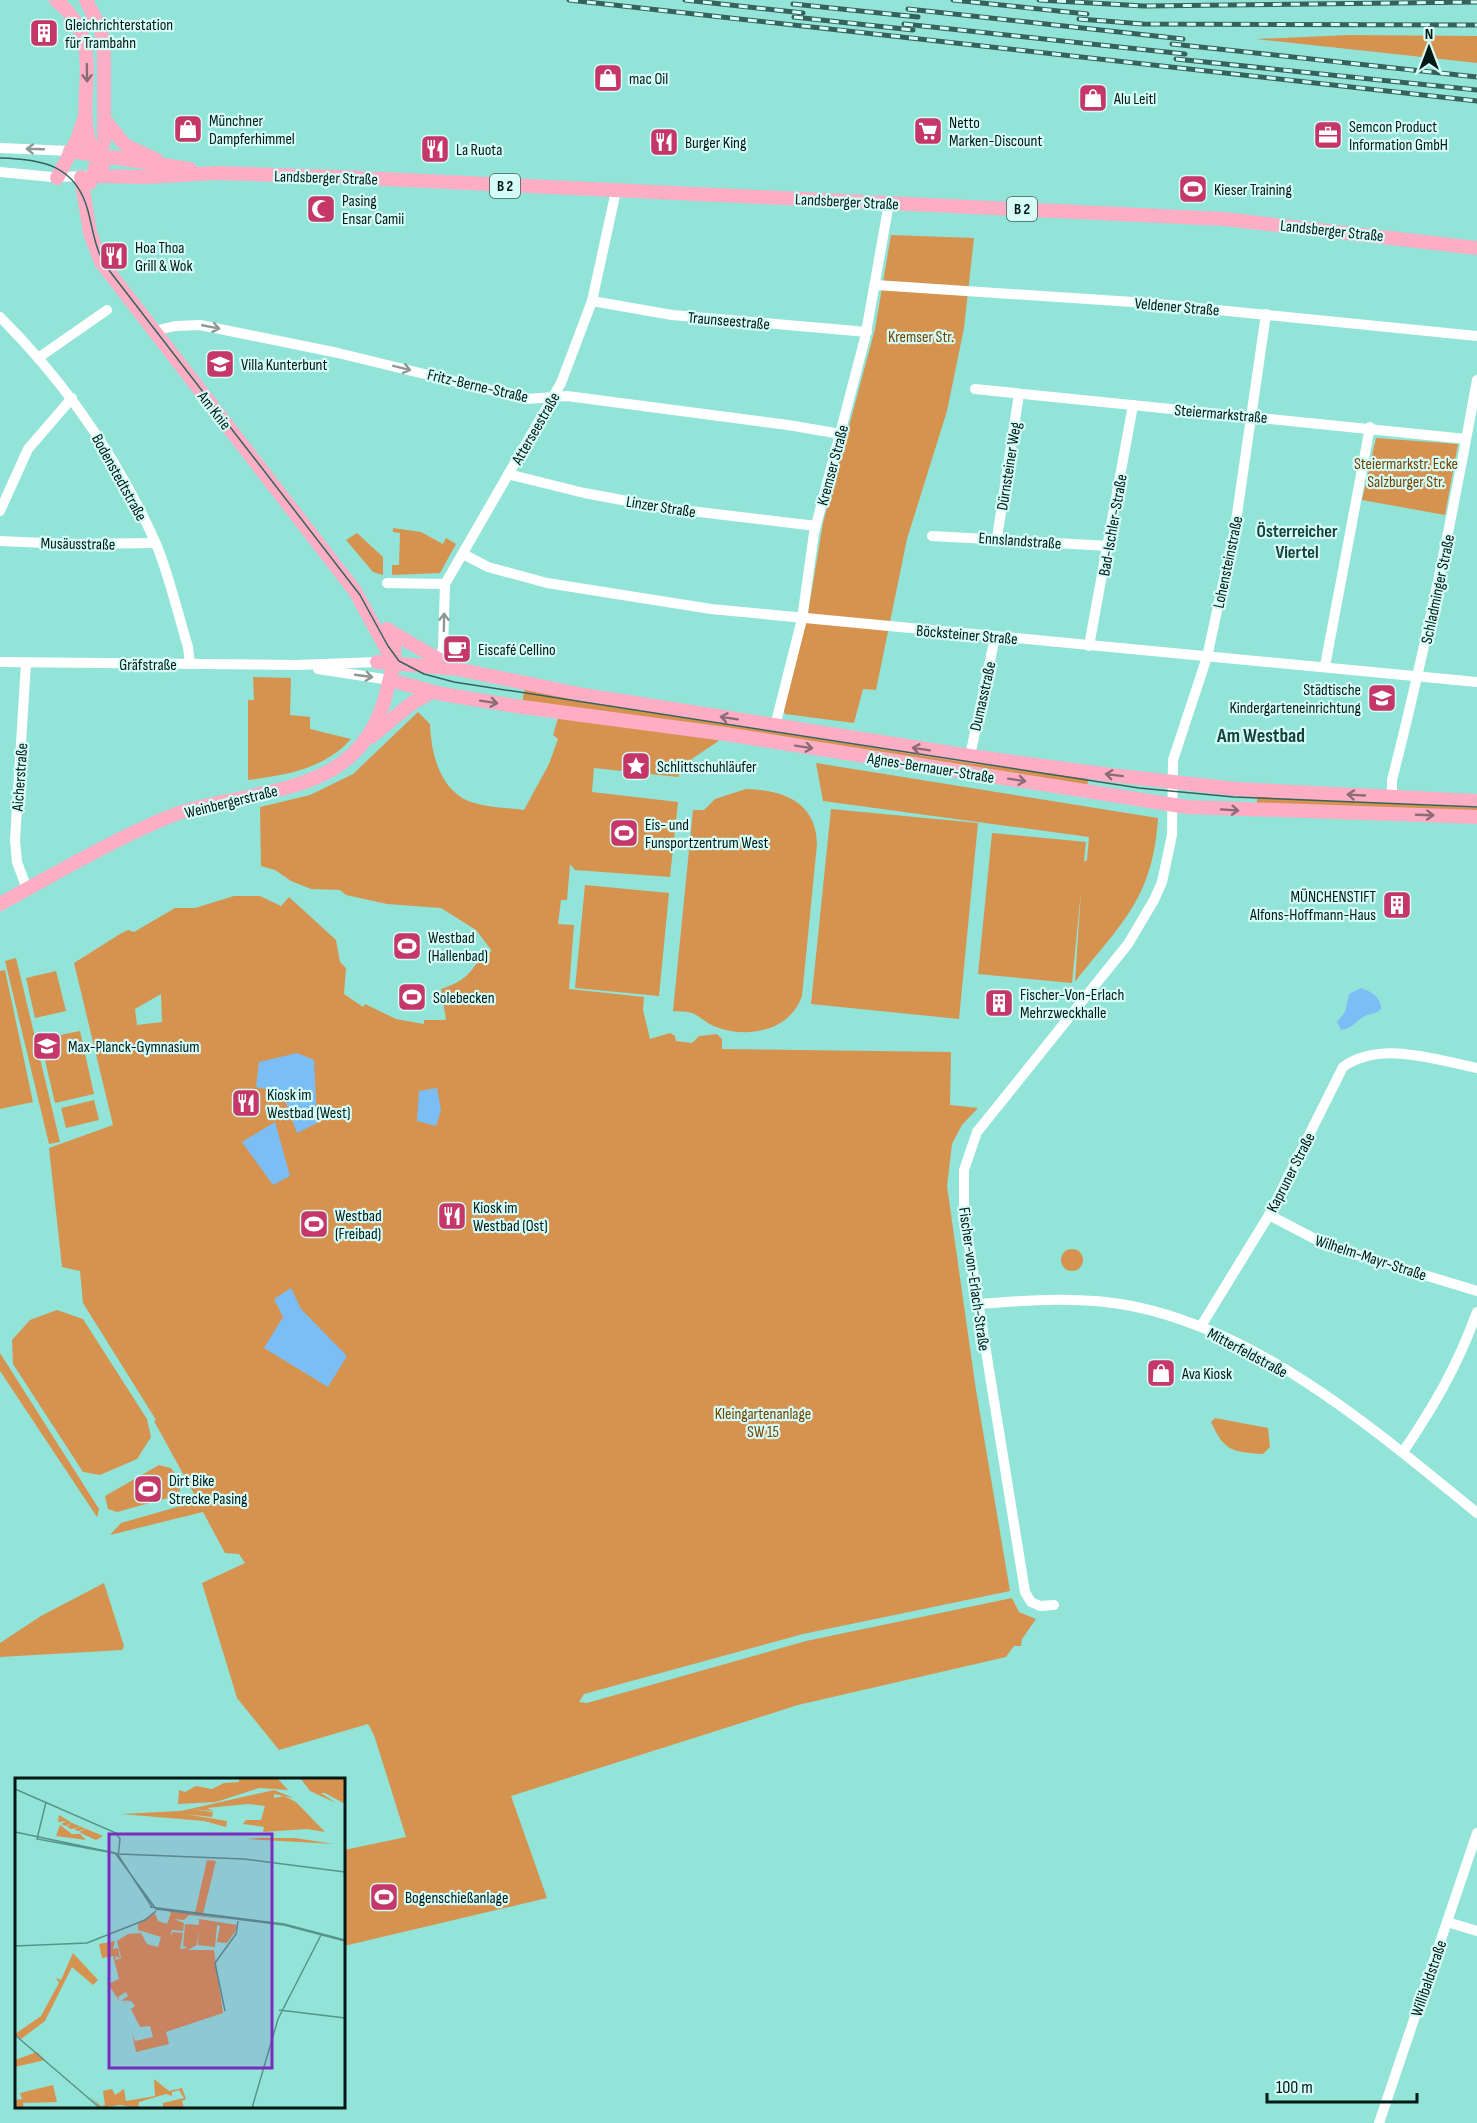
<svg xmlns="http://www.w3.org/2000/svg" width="1477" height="2123" font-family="'Sofia Sans Condensed',sans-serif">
<rect width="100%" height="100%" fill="#92e4d8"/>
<g fill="#d69350" fill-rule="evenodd">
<polygon points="1350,35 1477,36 1477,63 1256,39"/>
<polygon points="891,235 974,238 964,328 947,411 907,539 876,690 863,689 854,723 785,714 783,710 807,619 823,523 875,329"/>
<polygon points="1376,438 1458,444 1445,515 1362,500"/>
<polygon points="393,528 421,532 443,544 446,538 456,544 440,573 392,575 392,565 399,565 400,533 393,532"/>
<polygon points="357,533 383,557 383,575 373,572 346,540"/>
<path d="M253,677L291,678L290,715L310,717V729L351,739C324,769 287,775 248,780V700H254Z"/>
<polygon points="525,687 1089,775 1087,787 522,703"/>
<path d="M418,712L430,724C431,752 439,788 468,801C484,807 507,808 524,810L549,764L558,739L553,735L559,715L724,736C707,752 689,755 678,777L594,768L592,792L678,802L670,877L575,870L570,864L567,900H561L558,924L574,925L569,989L644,997L643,1010L650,1039L670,1033L675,1036L676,1041L692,1043L699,1036L717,1034L722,1039V1049L951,1052L950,1105L978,1108L962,1125L952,1144L947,1186L976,1390L1010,1591L803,1634L584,1694L579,1702L587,1703L806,1641L1012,1598L1019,1612L1036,1619L1022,1639L1021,1646H1014L1006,1657L798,1705L511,1796L547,1898L344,1946V1850L406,1837L374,1735L368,1724L279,1750L237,1698L202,1583L245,1563L239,1554L225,1553L203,1512L110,1535L121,1523L198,1501L154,1421L156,1420L83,1303L80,1271L62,1267L49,1148L113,1125L74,963L120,934L128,930L134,932L175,908H195L234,896H260L281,906L289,897L336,940L340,962L346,968L344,994L363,1007L365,1004L396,1019L424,1024V1020H446L441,989C462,982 471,975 481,955L492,951L476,930L441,908L387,904L346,895L340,890L311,889L291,881L275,870L261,866L260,807L310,795L353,774ZM161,994L162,1022L137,1025L135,1009Z"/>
<path d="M816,763L1158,818C1153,899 1121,923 1075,982L1081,891L1072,983L978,974L992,833L1086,842L1084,862L1087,860L1089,837L823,801Z"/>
<path d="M746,789C784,790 816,802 817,844L802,996C790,1031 748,1039 716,1027C707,1024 700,1016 692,1013C687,1011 679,1012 673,1011L693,810H704L715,799Z"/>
<polygon points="1193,789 1477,804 1477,814 1257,808 1257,797 1193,791"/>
<polygon points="831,809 978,823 959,1019 811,1004"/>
<polygon points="585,885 669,893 659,996 575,988"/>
<polygon points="16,958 60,1142 49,1144 5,961"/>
<polygon points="5,970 33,1102 0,1109 0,971"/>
<polygon points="56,971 66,1011 35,1018 26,978"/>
<polygon points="80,1031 94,1094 55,1103 40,1039"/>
<polygon points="94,1100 99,1120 66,1128 61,1108"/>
<circle cx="1072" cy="1260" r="11"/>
<polygon points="57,1310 83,1319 147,1419 151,1437 137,1459 100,1475 83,1472 13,1364 12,1340 30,1320"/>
<polygon points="0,1353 99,1509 97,1517 0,1371"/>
<path d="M1215,1418L1268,1428L1270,1447L1263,1454C1232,1452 1224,1451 1211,1422Z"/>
<polygon points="159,1465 171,1468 181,1483 179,1495 117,1512 108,1509 105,1496"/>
<polygon points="104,1583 124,1646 122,1650 0,1657 0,1643 41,1616"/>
</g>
<g fill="#7bbef5">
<path d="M1361,988C1372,992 1381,997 1381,1009C1376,1014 1373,1013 1367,1015C1357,1019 1354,1028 1341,1030L1337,1022L1345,1012L1349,994Z"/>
<polygon points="297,1053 314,1060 317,1123 297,1133 282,1092 256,1087 259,1062"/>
<polygon points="437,1088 441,1110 436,1126 417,1121 419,1091"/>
<polygon points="275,1122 290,1176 273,1185 242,1142"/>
<polygon points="291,1288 301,1309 347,1356 328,1387 264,1348 283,1317 274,1299"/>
</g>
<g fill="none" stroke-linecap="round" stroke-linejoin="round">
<g stroke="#fff" stroke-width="10">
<polyline points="0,148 70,151"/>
<polyline points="0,172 52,177 89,176"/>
<polyline points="876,285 1148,303 1477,336"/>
<polyline points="592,301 672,315 867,332"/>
<path d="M0,317C66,383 119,460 157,546C170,579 178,614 188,647L190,664"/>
<polyline points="154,331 175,326 200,325 338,353 527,399 567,396 788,425 841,434"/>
<polyline points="38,358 107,310"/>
<polyline points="975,389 1466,439"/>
<polyline points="508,474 584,493 665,508 816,526"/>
<polyline points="0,511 28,449 72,398"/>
<polyline points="932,536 1109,546"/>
<polyline points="997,538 1019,394"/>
<polyline points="0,541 68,544 155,543"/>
<polyline points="463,554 488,567 547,583 711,609 1477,682"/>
<polyline points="387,583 445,584"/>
<polyline points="1089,646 1133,405"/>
<polyline points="439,660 443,648 445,584 561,383 592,301 616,191"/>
<polyline points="0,662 297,665 377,662"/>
<polyline points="26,663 15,840 17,862 27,889"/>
<polyline points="1325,666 1370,427"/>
<polyline points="318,669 390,680"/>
<polyline points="775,726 802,619 814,533 865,338 889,203"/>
<polyline points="970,756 995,637"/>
<path d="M1392,797V780C1426,647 1453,514 1477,380"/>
<polyline points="1269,1215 1315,1239 1345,1251 1477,1291"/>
<path d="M978,1304C1029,1300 1082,1296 1132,1306C1264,1333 1376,1431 1477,1513"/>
<path d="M1201,1326L1269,1215L1343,1067C1381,1040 1436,1060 1477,1068"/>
<path d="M1403,1452C1435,1404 1457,1367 1477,1312"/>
<polyline points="1054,1605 1040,1606 1031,1602 1025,1592 964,1215 964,1170 977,1132 1128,944 1154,900 1162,882 1172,835 1173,760 1207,657 1235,528 1266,314"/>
<polyline points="1447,1922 1477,1931"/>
<polyline points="1379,2123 1477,1833"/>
</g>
<g stroke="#fdaec4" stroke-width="14">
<path d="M56,0C109,45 74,91 90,144C92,151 100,157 104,163"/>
<polyline points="86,0 101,30 104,56 104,141 90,183"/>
<polyline points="104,119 125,145 157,160"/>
<polyline points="70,151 190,169"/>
<polyline points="92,176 147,177 216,173 340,177 1224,219 1477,248"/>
<polyline points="81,177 90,233 101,262 355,591 394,663"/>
<polyline points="57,178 77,140 85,116"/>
<polyline points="388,630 450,666"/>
<polyline points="377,662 457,669 584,695 679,710 970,756 1111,775 1236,789 1477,801"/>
<polyline points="390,680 442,694 522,707 725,734 1187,807 1477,817"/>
<polyline points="371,737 412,703 432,692"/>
<path d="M0,904C46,879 93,851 141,829C158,821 178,812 196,808C280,787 367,789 388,686C393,666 400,648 387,629"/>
</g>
<path stroke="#35625c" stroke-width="1.5" d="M0,158C42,159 76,165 88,211C93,230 95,248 105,265L360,595L388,646L399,661L424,674L454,682L1139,788L1234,797L1477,807"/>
<g stroke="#35625c" stroke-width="5">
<g id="rail">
<polyline points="569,0 1477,101"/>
<polyline points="685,0 803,13"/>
<polyline points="953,0 1087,14"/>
<polyline points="1039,0 1144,6 1477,2"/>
<polyline points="793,4 918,17"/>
<polyline points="908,9 1183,39"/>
<polyline points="794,17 913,30"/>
<polyline points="1079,19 1143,24 1477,25"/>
<polyline points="904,24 1185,54"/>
<polyline points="1172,44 1477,77"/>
<polyline points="1176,59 1477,90"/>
</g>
</g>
<use href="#rail" stroke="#d5fcf6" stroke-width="3" stroke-dasharray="9" stroke-linecap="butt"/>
</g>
<defs><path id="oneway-shaft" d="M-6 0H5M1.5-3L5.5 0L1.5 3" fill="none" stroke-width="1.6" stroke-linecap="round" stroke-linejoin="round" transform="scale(1.5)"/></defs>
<g stroke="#8c6b76">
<use href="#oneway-shaft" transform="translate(87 73) rotate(89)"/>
<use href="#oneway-shaft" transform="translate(489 702) rotate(9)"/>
<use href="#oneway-shaft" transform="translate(729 718) rotate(-171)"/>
<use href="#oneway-shaft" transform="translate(804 747) rotate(9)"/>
<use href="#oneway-shaft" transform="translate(921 749) rotate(-171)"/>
<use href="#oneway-shaft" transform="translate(1114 775) rotate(-173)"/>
<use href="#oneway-shaft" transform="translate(1017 780) rotate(9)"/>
<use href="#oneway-shaft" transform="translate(1356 795) rotate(-177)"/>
<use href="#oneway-shaft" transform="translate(1230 810) rotate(4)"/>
<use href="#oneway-shaft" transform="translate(1425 815) rotate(2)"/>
</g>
<g stroke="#8d9896">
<use href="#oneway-shaft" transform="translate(35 149) rotate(-178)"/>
<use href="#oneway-shaft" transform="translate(211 327) rotate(11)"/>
<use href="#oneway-shaft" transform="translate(402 368) rotate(14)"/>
<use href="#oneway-shaft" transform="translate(444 622) rotate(-89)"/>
<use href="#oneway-shaft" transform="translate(364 676) rotate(8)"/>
</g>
<defs>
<g id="building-square" transform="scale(1.5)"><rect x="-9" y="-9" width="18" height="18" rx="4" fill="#c43768" stroke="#d5fcf6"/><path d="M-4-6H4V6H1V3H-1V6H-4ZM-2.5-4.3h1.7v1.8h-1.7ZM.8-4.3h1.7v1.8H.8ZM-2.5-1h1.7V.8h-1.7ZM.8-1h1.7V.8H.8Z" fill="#fff"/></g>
<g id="shop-square" transform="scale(1.5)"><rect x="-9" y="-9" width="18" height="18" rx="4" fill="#c43768" stroke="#d5fcf6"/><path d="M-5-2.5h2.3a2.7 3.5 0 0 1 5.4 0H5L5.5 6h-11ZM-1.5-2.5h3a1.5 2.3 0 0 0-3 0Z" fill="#fff"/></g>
<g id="supermarket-square" transform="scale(1.5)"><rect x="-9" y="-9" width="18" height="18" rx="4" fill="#c43768" stroke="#d5fcf6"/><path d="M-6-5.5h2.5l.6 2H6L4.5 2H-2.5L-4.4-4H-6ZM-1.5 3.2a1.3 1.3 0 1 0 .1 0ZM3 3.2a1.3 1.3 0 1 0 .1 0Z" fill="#fff"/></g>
<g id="office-square" transform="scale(1.5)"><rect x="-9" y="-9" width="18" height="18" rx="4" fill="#c43768" stroke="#d5fcf6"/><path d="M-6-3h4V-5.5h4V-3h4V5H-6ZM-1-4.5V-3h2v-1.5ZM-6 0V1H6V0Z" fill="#fff"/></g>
<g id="restaurant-square" transform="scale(1.5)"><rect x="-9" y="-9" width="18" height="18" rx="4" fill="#c43768" stroke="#d5fcf6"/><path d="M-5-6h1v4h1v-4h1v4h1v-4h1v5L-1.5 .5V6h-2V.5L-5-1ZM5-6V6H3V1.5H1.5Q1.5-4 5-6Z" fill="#fff"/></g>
<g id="stadium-square" transform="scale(1.5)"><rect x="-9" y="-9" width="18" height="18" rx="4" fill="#c43768" stroke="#d5fcf6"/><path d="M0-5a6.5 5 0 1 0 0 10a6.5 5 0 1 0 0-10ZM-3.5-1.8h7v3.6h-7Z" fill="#fff"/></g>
<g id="mosque-square" transform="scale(1.5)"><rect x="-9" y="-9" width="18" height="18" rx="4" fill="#c43768" stroke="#d5fcf6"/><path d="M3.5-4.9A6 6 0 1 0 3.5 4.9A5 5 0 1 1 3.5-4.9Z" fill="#fff"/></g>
<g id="school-square" transform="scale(1.5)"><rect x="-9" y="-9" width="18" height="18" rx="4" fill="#c43768" stroke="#d5fcf6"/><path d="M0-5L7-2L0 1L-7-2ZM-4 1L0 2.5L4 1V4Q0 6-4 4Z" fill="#fff"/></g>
<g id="cafe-square" transform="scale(1.5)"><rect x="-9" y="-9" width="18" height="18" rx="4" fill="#c43768" stroke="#d5fcf6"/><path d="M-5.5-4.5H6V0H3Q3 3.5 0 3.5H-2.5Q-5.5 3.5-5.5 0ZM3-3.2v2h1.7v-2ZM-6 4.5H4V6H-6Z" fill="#fff"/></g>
<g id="sight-square" transform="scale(1.5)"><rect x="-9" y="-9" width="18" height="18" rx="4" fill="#c43768" stroke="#d5fcf6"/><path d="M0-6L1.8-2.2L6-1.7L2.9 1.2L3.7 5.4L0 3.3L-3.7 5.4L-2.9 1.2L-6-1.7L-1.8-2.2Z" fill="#fff"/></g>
</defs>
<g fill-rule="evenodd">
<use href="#building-square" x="44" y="33"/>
<use href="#shop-square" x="608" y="78"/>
<use href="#shop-square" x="1093" y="98"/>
<use href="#shop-square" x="188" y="129"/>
<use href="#supermarket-square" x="928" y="131"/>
<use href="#office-square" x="1328" y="135"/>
<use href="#restaurant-square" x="664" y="142"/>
<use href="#restaurant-square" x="435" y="149"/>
<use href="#stadium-square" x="1193" y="189"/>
<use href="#mosque-square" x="321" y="209"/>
<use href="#restaurant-square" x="114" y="256"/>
<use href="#school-square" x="220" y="364"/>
<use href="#cafe-square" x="457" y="649"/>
<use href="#school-square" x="1382" y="698"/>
<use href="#sight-square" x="636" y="766"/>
<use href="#stadium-square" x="624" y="833"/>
<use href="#building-square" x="1397" y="905"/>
<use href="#stadium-square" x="407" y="946"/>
<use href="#stadium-square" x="412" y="997"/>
<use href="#building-square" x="999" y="1003"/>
<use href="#school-square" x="47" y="1046"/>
<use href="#restaurant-square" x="246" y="1103"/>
<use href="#restaurant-square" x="452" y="1216"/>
<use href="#stadium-square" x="314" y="1224"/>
<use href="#shop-square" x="1161" y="1373"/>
<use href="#stadium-square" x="148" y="1489"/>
<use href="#stadium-square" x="384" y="1897"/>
</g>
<g text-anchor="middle" stroke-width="4.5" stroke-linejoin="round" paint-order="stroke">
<g fill="#d5fcf6" stroke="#415d59" stroke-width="1.5">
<rect x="490" y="174" width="30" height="24" rx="4.5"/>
<rect x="1007" y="197" width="30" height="24" rx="4.5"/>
</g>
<g font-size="15" font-weight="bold" fill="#011916">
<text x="505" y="191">B 2</text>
<text x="1022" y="214">B 2</text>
</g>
<g font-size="16" fill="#011916" stroke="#d5fcf6" text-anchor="start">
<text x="65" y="30">Gleichrichterstation<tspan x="65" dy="18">für Trambahn</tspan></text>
<text x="629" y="84">mac Oil</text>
<text x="1114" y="104">Alu Leitl</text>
<text x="209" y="126">Münchner<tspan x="209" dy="18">Dampferhimmel</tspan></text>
<text x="949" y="128">Netto<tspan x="949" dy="18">Marken-Discount</tspan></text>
<text x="1349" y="132">Semcon Product<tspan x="1349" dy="18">Information GmbH</tspan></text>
<text x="685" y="148">Burger King</text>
<text x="456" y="155">La Ruota</text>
<text x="1214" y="195">Kieser Training</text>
<text x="342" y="206">Pasing<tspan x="342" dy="18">Ensar Camii</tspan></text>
<text x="135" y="253">Hoa Thoa<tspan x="135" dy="18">Grill &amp; Wok</tspan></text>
<text x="241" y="370">Villa Kunterbunt</text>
<text x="478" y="655">Eiscafé Cellino</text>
<text x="1361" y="695" text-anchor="end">Städtische<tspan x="1361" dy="18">Kindergarteneinrichtung</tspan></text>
<text x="657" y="772">Schlittschuhläufer</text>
<text x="645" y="830">Eis- und<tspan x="645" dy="18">Funsportzentrum West</tspan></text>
<text x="1376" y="902" text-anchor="end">MÜNCHENSTIFT<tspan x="1376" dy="18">Alfons-Hoffmann-Haus</tspan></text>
<text x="428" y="943">Westbad<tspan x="428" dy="18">(Hallenbad)</tspan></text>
<text x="1020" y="1000">Fischer-Von-Erlach<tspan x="1020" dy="18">Mehrzweckhalle</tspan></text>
<text x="433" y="1003">Solebecken</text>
<text x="68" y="1052">Max-Planck-Gymnasium</text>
<text x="267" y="1100">Kiosk im<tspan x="267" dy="18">Westbad (West)</tspan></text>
<text x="473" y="1213">Kiosk im<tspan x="473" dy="18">Westbad (Ost)</tspan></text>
<text x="335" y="1221">Westbad<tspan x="335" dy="18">(Freibad)</tspan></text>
<text x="1182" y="1379">Ava Kiosk</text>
<text x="169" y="1486">Dirt Bike<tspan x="169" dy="18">Strecke Pasing</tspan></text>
<text x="405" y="1903">Bogenschießanlage</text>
</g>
<g font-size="16" fill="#011916" stroke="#d5fcf6">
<text transform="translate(326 177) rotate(2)" y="6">Landsberger Straße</text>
<text transform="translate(847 201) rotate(3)" y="6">Landsberger Straße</text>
<text transform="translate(1332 230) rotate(6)" y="6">Landsberger Straße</text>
<text transform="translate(1177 306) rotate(5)" y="6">Veldener Straße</text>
<text transform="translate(729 320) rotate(5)" y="6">Traunseestraße</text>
<text transform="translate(478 385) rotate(13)" y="6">Fritz-Berne-Straße</text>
<text transform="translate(215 410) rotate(52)" y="6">Am Knie</text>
<text transform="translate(1221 413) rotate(5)" y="6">Steiermarkstraße</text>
<text transform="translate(535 428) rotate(-60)" y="6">Atterseestraße</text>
<text transform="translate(832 465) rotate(-75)" y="6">Kremser Straße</text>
<text transform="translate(1008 466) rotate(-81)" y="6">Dürnsteiner Weg</text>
<text transform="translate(120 477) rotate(61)" y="6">Bodenstedtstraße</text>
<text transform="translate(661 506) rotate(9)" y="6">Linzer Straße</text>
<text transform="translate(1112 525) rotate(-80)" y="6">Bad-Ischler-Straße</text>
<text transform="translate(1020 540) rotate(4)" y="6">Ennslandstraße</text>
<text transform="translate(78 543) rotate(1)" y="6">Musäusstraße</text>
<text transform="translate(1227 562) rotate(-78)" y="6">Lohensteinstraße</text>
<text transform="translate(1437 589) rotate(-78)" y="6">Schladminger Straße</text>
<text transform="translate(967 634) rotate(5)" y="6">Böcksteiner Straße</text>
<text x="148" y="670">Gräfstraße</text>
<text transform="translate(982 696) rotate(-77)" y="6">Dumasstraße</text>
<text transform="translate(931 767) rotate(9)" y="6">Agnes-Bernauer-Straße</text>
<text transform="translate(19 777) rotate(-86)" y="6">Aicherstraße</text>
<text transform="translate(231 801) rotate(-14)" y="6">Weinbergerstraße</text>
<text transform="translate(1290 1172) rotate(-63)" y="6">Kapruner Straße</text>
<text transform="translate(1371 1257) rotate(18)" y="6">Wilhelm-Mayr-Straße</text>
<text transform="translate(975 1279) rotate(82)" y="6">Fischer-von-Erlach-Straße</text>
<text transform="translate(1248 1352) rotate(28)" y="6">Mitterfeldstraße</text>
<text transform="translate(1428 1978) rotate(-71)" y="6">Willibaldstraße</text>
</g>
<g font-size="16" fill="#734201" stroke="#d5fcf6">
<text x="921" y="342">Kremser Str.</text>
<text x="1406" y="469">Steiermarkstr. Ecke<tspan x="1406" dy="18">Salzburger Str.</tspan></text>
<text x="763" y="1419">Kleingartenanlage<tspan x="763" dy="18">SW 15</tspan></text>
</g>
<g font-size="18" font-weight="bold" fill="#16423d" stroke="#d5fcf6">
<text x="1297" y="537">Österreicher<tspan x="1297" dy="21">Viertel</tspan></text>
</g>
<g font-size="20" font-weight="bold" fill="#16423d" stroke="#d5fcf6">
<text x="1261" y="742">Am Westbad</text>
</g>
</g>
<g transform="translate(15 1778)">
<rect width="330" height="330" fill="#92e4d8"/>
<path d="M224,0H262L273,12L244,10L201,24L163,26L164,12L170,14L181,8L197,11L209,5L224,4ZM285,0H330V26L310,15H306L321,25L295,13ZM259,12L279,20L259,16V20L269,18L281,24L310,54L292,51L248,54L249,49L228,46L231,42H246L250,28L233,26L192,30L199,33L176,31L198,34L197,39L170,36L212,43L211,49L189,43L106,36L166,33ZM44,37L57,45L88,58L81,62L70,57L64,54L71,51L63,53L59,51L65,49L56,51L52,49L57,45L51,48L46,46L52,43L43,44ZM45,47L57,56H65L71,62L41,58ZM280,60L319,66L232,61L243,60ZM192,82L201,83L188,136L180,135ZM152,132L214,142L174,137L169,142L159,141L169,145L168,153L157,152L155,158L158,154L168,155L165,171L173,170L168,168L170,146L184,147L182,167L173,172H199L208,235L151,254L154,266L121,274L117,255L120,263L138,259L135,248L125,249L116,231L120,228L116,223L106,226L116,222L106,223L113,218L111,214L103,219L105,224L93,206L104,201L98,178L87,180L84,166L100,163L98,171L103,170L105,180L100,178L101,182L106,180L102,163L113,156L126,155L132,166L143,169L146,159L123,152V145L140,135L143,143L152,146L156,135ZM184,141L222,147L220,154L212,165L202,164L205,148L202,147L200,169L183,167ZM58,175L83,202L78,207L57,189L30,243L6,261L0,256L26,238L44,205L41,200L46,202ZM22,274L30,282L0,289V282ZM139,301L154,313L167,310L171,321L167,323L169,330H148V325L169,320L164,312L157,314V318L151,316L124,324L123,330L105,327L86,330L74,318L86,328L90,327L88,313L97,311L100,317L109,311L111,323L140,318ZM38,307L42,324L8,325L9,330H0V322L7,321L5,315Z" fill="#d69350"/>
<path fill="none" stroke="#58938a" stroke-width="1.5" d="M0,11L101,55L105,61L103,79M31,24L22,61L104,76M0,54L100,75L141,131L269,147L330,163M104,76L229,81L330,94M103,77L137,129M135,129L269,146L330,162M0,168L72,165L130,142L141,133M264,232L330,240M210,233L200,185L221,156L223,143M0,257L85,330M237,330L263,241L306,157"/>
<path fill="#7b2cbf" fill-opacity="0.15" stroke="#7b2cbf" stroke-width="3" d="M94,56H257V290H94Z"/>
<rect width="330" height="330" fill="none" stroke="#011916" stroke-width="3"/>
</g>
<g transform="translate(1429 48)" stroke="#d5fcf6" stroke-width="4.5" paint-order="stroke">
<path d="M0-4.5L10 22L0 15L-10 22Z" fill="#011916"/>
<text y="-9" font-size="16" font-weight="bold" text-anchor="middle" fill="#011916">N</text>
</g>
<path d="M1267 2093v9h150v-9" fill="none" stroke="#011916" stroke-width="3"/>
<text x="1276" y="2093" font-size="18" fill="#011916" stroke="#d5fcf6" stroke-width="4.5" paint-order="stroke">100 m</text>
</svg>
